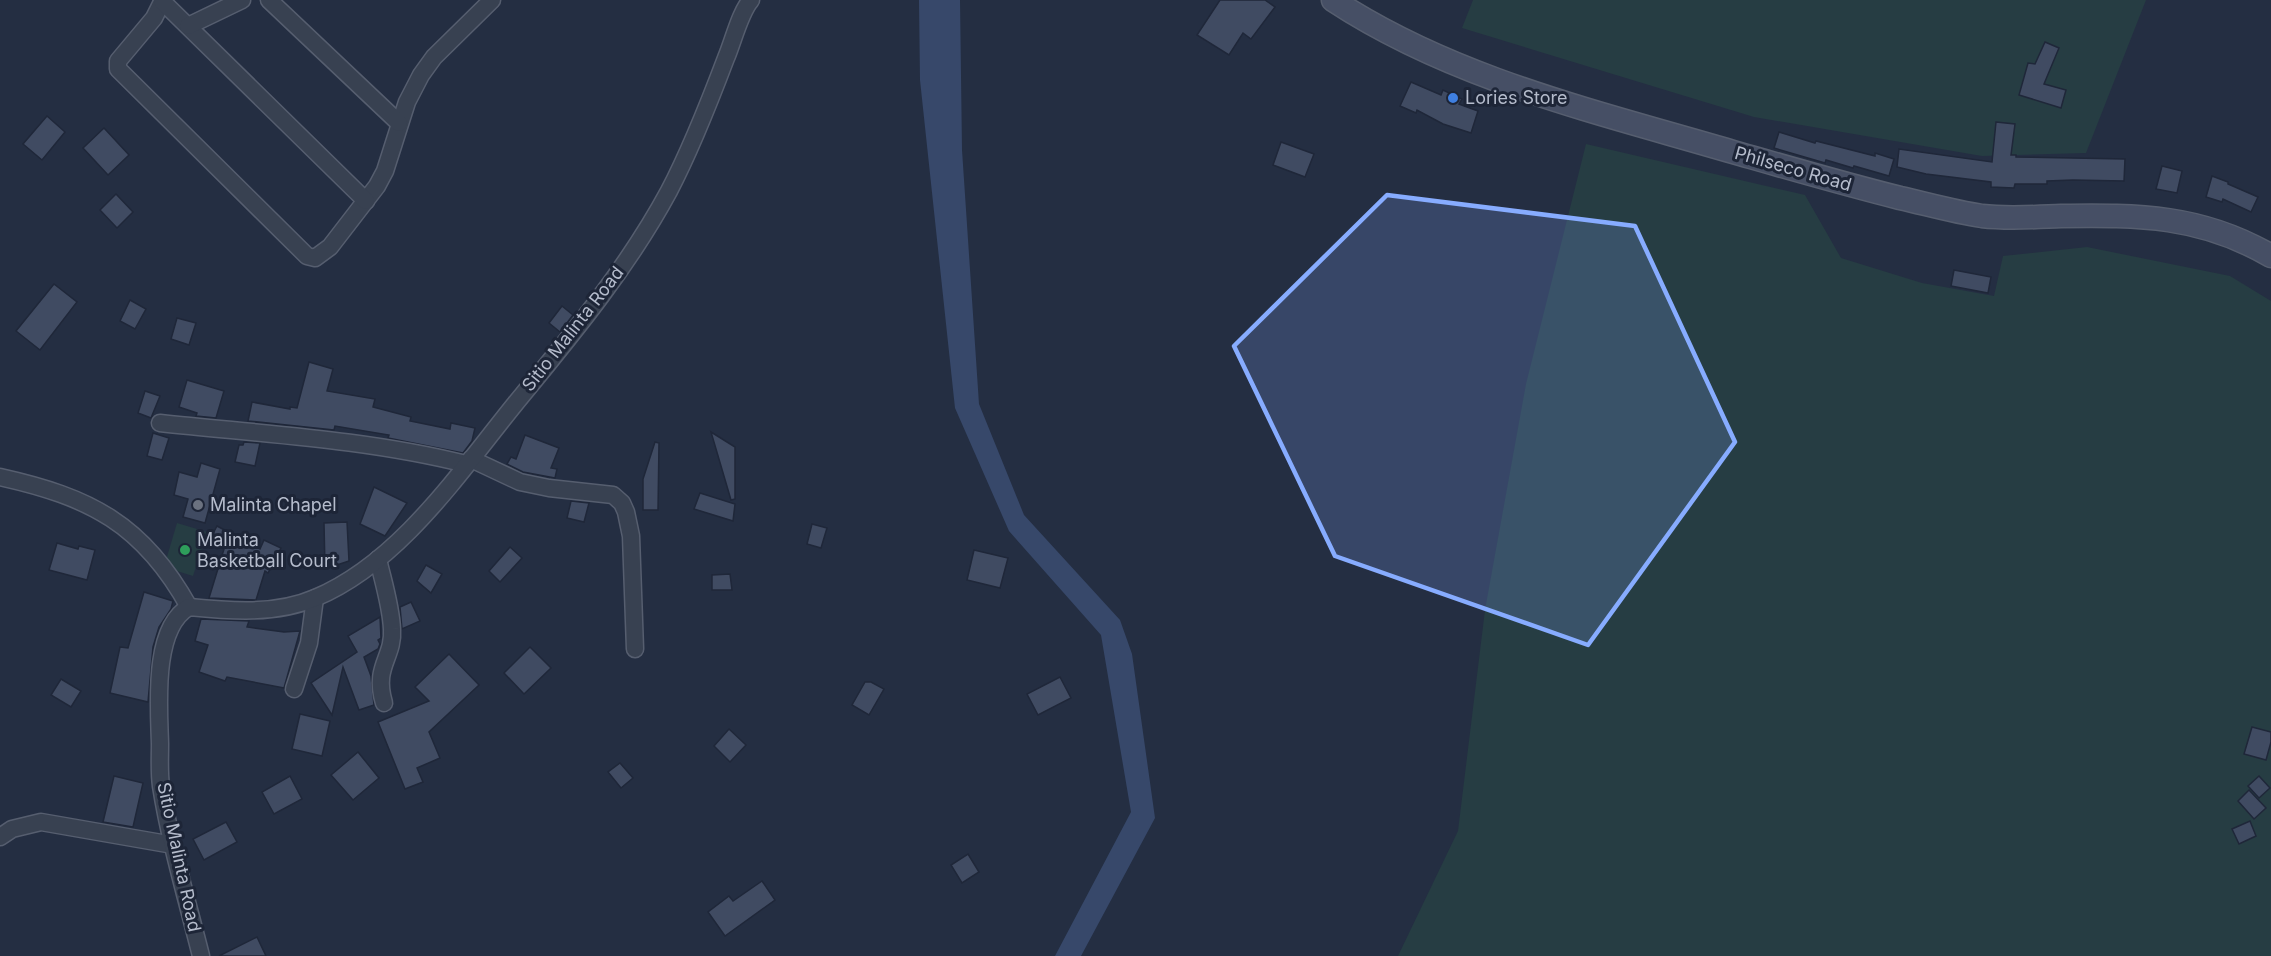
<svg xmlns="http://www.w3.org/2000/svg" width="2271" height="956" font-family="Inter,sans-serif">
<rect width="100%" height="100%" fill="#242e42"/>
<g fill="#263d43">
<polygon points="1473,0 2146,0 2086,153 1982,156 1754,117 1462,28"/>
<polygon points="1586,144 1805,195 1841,258 1922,283 1994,296 2003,256 2087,247 2230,276 2271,301 2271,956 1398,956 1458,831 1485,610 1526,384"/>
<polygon points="177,523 207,532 193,576 164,567"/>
</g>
<polygon fill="#37486a" points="919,0 960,0 962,150 979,404 1024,515 1120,620 1132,654 1155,818 1081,956 1055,956 1131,812 1101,635 1009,531 955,408 920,80"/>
<g fill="#404b62" stroke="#1f2739" stroke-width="1.5">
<polygon points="1220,0 1265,0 1275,7 1251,39 1243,33 1229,55 1197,35"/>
<polygon points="2045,42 2059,48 2044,84 2066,90 2061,108 2019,95 2028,63 2035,64"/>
<polygon points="1411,82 1441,95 1443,90 1462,99 1459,104 1478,111 1471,133 1443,124 1417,110 1416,113 1400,106"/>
<polygon points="47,116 65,132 42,160 23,144"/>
<polygon points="1996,122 2015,124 2011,155 2016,155 2016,157 2125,159 2124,181 2073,180 2047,181 2047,184 2015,184 2014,188 1991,187 1991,182 1926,174 1897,167 1899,149 1992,162"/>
<polygon points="104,128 129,155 108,175 83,148"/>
<polygon points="1779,132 1815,143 1816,141 1875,156 1875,153 1894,159 1889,176 1854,166 1853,168 1826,160 1825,163 1774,148"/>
<polygon points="1281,142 1314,154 1305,177 1273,165"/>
<polygon points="2162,166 2182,171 2177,193 2156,189"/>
<polygon points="2212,176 2228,182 2228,184 2258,197 2251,212 2223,199 2222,202 2206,197"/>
<polygon points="116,194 133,212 117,228 100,210"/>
<polygon points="1954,270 1991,277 1988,293 1951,286"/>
<polygon points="54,284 77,302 40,350 16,331"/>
<polygon points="130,300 146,309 135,329 120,321"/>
<polygon points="562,306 573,315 560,332 549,323"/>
<polygon points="177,318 196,323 189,345 171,339"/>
<polygon points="309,362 333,369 327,391 375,399 373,407 411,417 410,421 450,429 451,423 475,428 472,441 463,453 388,438 389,435 335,426 334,430 248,421 252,402 290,409 290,407 297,408"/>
<polygon points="187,380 224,391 216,418 196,416 197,413 179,407"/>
<polygon points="145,391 160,396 151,418 138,413"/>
<polygon points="711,432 735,447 735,499 731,500"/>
<polygon points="153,433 169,438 162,460 147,456"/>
<polygon points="525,435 559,448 551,468 557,469 555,478 523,472 507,464 511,457 516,459"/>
<polygon points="244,442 260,443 255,466 235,462 239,445 243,445"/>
<polygon points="655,442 659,443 658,510 643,510 643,479"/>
<polygon points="201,463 220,469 205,523 183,517 188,499 174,495 179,472 197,477"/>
<polygon points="374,487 407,503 385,536 360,524"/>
<polygon points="700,493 735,504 733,521 694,509"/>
<polygon points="571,501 589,503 584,522 567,518"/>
<polygon points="347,522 349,561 325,569 324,523"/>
<polygon points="812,524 827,528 821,548 807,544"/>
<polygon points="217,526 260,549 264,540 281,548 268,573 265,571 256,600 209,598 224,549 209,541"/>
<polygon points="57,543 78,549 79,546 95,550 87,580 49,570"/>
<polygon points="510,547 522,558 500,582 489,571"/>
<polygon points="974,550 1008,558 1000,588 967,580"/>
<polygon points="426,565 442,574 431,593 417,581"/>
<polygon points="730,574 732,590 712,590 712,575"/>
<polygon points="144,592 173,601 171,609 159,627 153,647 148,702 110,693 120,647 128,648"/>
<polygon points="411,602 420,621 402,629 400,607"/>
<polygon points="380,617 381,638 378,640 380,644 378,649 364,657 371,676 374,705 359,710 343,667 332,715 311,683 357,652 348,636"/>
<polygon points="201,619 249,621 247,627 284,632 300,631 284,688 227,677 225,681 199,672 208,645 195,641"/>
<polygon points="530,647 551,668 524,694 504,673"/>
<polygon points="449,654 479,685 429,732 440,758 417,768 423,782 405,789 378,722 429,701 415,687"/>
<polygon points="1060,677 1071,698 1038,715 1027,694"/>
<polygon points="61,679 81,691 71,707 51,695"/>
<polygon points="865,682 871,682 884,689 869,715 852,705"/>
<polygon points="300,714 330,721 322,756 292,749"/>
<polygon points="2252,727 2271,732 2271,742 2266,760 2244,754"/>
<polygon points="729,729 746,745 730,762 714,746"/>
<polygon points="358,752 379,778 353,800 331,775"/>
<polygon points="620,763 633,778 621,788 608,772"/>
<polygon points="114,776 143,783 133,827 103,822"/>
<polygon points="290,776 302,799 274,814 262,792"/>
<polygon points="2259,776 2270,788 2259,798 2248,786"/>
<polygon points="2249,790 2266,808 2254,819 2238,801"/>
<polygon points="2250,821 2256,836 2239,844 2232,829"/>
<polygon points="226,822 237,842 204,860 193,839"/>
<polygon points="968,854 979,872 962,883 951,865"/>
<polygon points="762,881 775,900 725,936 708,912 729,896 733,901"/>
<polygon points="257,937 266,956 219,956"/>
</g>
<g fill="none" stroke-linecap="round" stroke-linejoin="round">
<g stroke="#565e6f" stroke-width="19">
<g id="street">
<polyline points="163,0 154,18 118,61 118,69 307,256 315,258 330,247 377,186 385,171 407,102 421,75 434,57 492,0"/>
<polyline points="269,0 399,123"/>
<polyline points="162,1 366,201"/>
<polyline points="188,26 242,0"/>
<path d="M160,423C262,434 366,439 466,464"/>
<polyline points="471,459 520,482 549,488 613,495 622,503 626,512 631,536 635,649"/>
<path d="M0,477C90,497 143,524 189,607"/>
<path d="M378,559C383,581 391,606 392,629C394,658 373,666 384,703"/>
<polyline points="294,689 309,643 315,598"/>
<polyline points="0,837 12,829 41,822 173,845"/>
<path d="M201,956C187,900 170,843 161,786C159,772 160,758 160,744C159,707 152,628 189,607C230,611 276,615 315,598C399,563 459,473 515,404C570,337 627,269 669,191C691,149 709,103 726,58C733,42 740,12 751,0"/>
</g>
</g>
<g stroke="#565e6f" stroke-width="25">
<path id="secondary" d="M1333,0C1453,79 1597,112 1733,152C1789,168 1844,184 1900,198C1927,204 1954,212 1982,216C2008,219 2035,217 2061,216C2139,215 2201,215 2271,256"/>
</g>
<use href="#street" stroke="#384151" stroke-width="16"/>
<use href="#secondary" stroke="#464f65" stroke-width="22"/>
</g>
<path fill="#87acff" fill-opacity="0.2" stroke="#87acff" stroke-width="4.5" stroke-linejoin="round" d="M1387,195L1635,226L1735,442L1588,645L1335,556L1234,346Z"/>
<circle fill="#3f7fe0" stroke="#1d2537" stroke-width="2" cx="1453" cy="98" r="6"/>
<circle fill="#6b7280" stroke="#1d2537" stroke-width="2" cx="198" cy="505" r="6"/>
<circle fill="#2e9e5b" stroke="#1d2537" stroke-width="2" cx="185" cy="550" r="6"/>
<g text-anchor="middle" stroke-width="6" stroke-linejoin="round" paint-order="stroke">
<g font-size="18" fill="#b5bccc" stroke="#1d2537" text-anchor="start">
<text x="1465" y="104">Lories Store</text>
<text x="210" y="511">Malinta Chapel</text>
<text x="197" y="546">Malinta<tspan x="197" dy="21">Basketball Court</tspan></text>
</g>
<g font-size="18" fill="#b5bccc" stroke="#1d2537">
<text transform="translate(1793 169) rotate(16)" y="6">Philseco Road</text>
<text transform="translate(573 329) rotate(-52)" y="6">Sitio Malinta Road</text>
<text transform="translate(179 857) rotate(78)" y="6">Sitio Malinta Road</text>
</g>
</g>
</svg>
